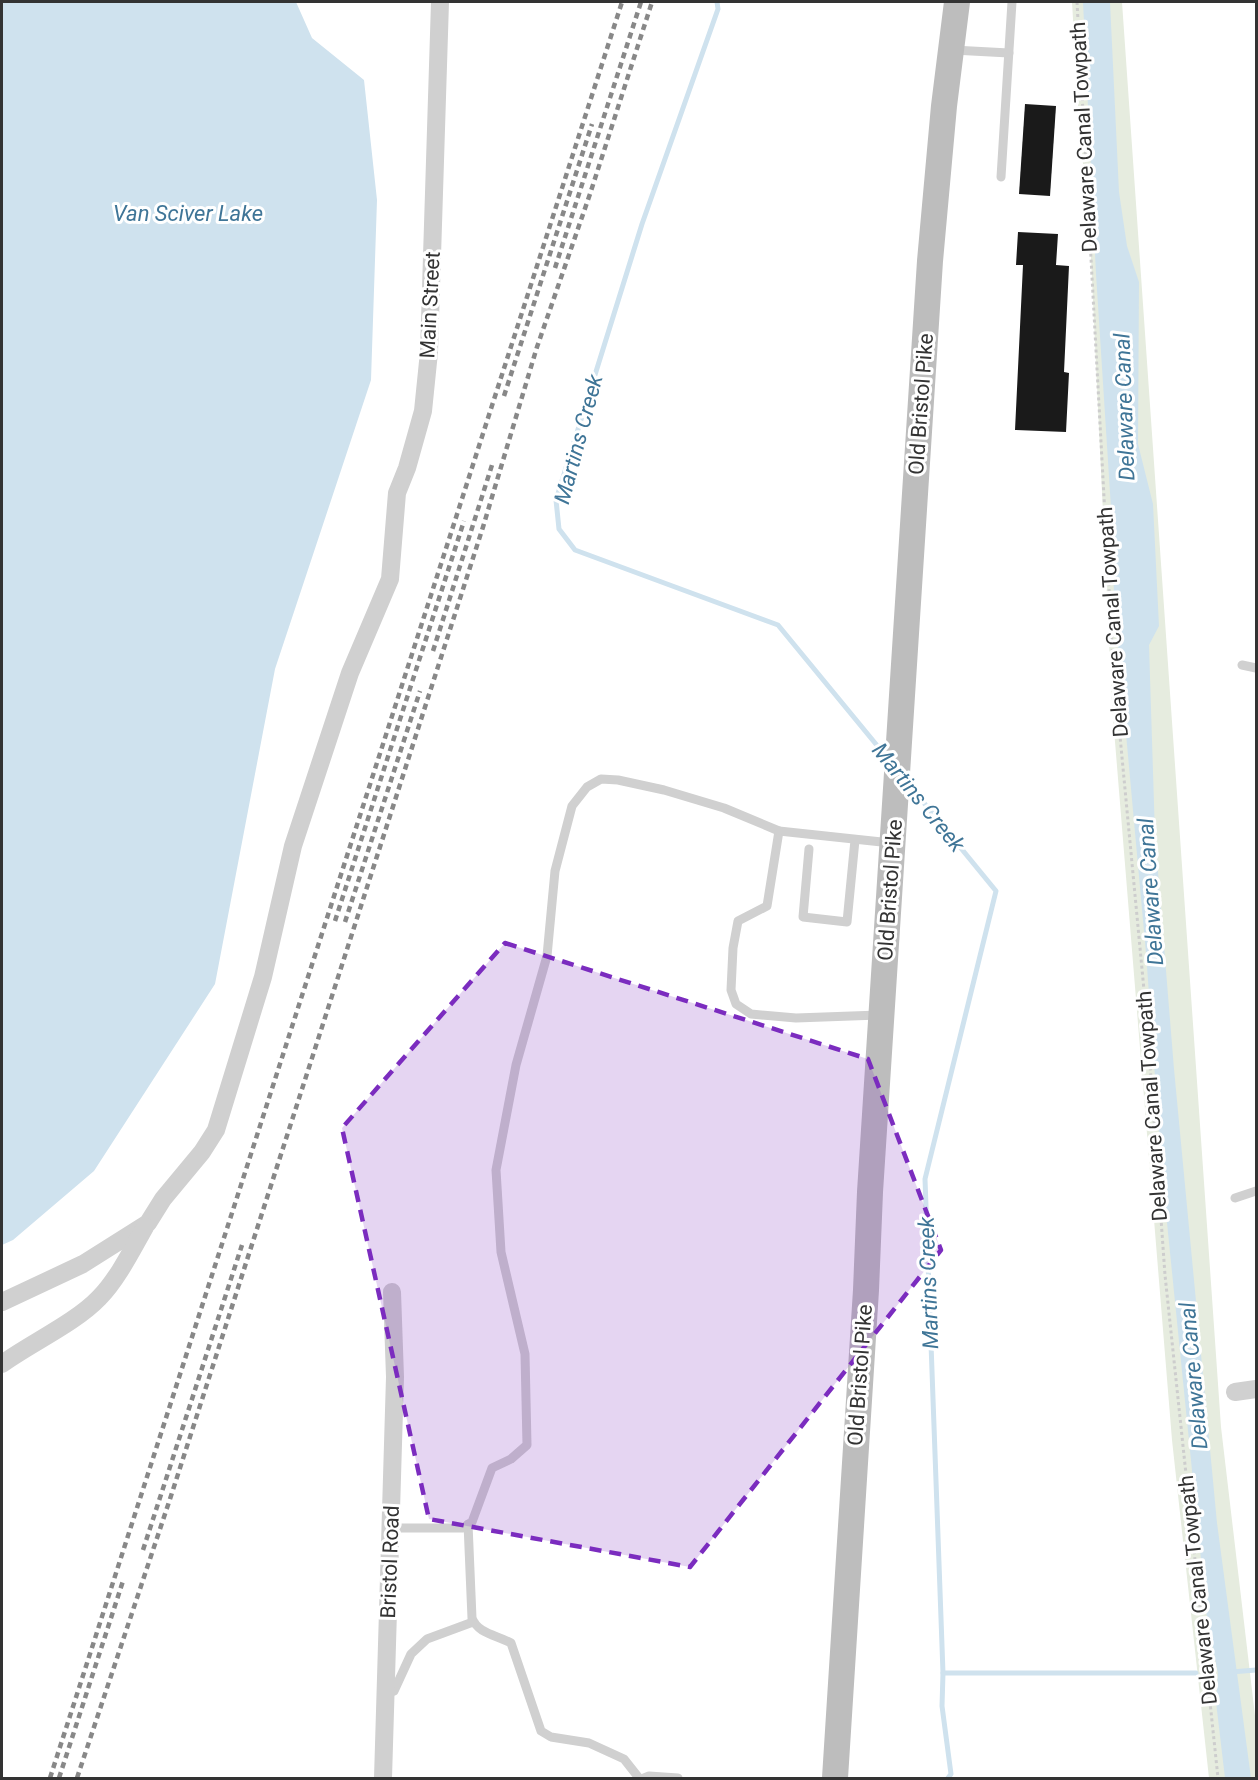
<svg xmlns="http://www.w3.org/2000/svg" width="1258" height="1780" font-family="Roboto,sans-serif">
<rect width="100%" height="100%" fill="#fff"/>
<polygon fill="#e6ecdf" points="1072,2 1122,2 1221,1427 1256,1724 1256,1778 1209,1778 1172,1440 1112,705 1091,258 1078,105"/>
<g fill="#cfe2ee">
<polygon points="2,2 296,2 312,38 364,80 377,200 371,380 275,669 215,984 94,1171 13,1240 2,1245"/>
<polygon points="1083,2 1110,2 1119,192 1127,246 1139,282 1138,444 1153,504 1159,626 1149,645 1155,835 1174,1069 1217,1523 1251,1778 1225,1778 1216,1702 1218,1673 1207,1619 1162,1173 1146,953 1114,602 1113,539 1096,274"/>
</g>
<g fill="none" stroke-linecap="round" stroke-linejoin="round">
<g stroke="#cfe2ee" stroke-width="5">
<polyline points="717,2 718,9 642,224 556,500 559,529 575,550 778,625 889,760"/>
<polyline points="906,781 996,891 925,1179 943,1673 942,1706 951,1774 948,1778"/>
<polyline points="1231,1672 1256,1670"/>
<polyline points="943,1673 1196,1673"/>
</g>
</g>
<g fill="#1a1a1a">
<polygon points="1025,104 1056,106 1050,196 1019,194"/>
<polygon points="1018,232 1058,234 1056,265 1069,266 1064,372 1069,373 1066,432 1015,430 1023,265 1016,265"/>
</g>
<g fill="none" stroke-linecap="round" stroke-linejoin="round">
<polyline stroke="#cdcdcd" stroke-width="3" stroke-dasharray="3 3" stroke-linecap="butt" points="1077,2 1113,662 1147,1022 1165,1275 1218,1778"/>
<g stroke="#d0d0d0" stroke-width="9">
<polyline points="953,50 1009,53"/>
<polyline points="1001,177 1012,2"/>
<polyline points="1242,665 1256,668"/>
<polyline points="809,849 803,917 847,922 855,840"/>
<polyline points="879,1015 796,1018 751,1014 736,1004 731,990 733,948 738,921 767,906 779,831 891,843"/>
<polyline points="1235,1198 1256,1191"/>
<path d="M468,1524L472,1618C478,1634 497,1635 511,1643L541,1731L551,1737L589,1743L624,1759L639,1778"/>
<polyline points="391,1528 463,1528 472,1522 492,1468 511,1459 527,1445 525,1354 501,1252 496,1170 516,1065 547,956 555,871 572,806 587,787 601,779 618,780 664,790 724,808 779,831"/>
<polyline points="386,1694 394,1691 411,1654 427,1639 473,1622"/>
<polyline points="644,1778 649,1776 678,1778"/>
</g>
<g stroke="#d0d0d0" stroke-width="18">
<polyline points="2,1302 83,1264 148,1223 163,1199 202,1152 216,1130 263,977 293,846 350,673 390,579 397,493 407,468 423,411 429,352 440,2"/>
<path d="M2,1364C31,1343 75,1323 99,1298C117,1280 132,1250 145,1227"/>
<polyline points="1235,1392 1256,1389"/>
<polyline points="383,1778 395,1377 392,1292"/>
</g>
<polyline stroke="#bdbdbd" stroke-width="26" points="835,1778 866,1290 870,1192 930,261 944,106 957,2"/>
<g stroke="#888" stroke-width="4.5" stroke-dasharray="6 4.5" stroke-linecap="butt">
<polyline points="555,268 641,2"/>
<polyline points="504,396 592,124"/>
<polyline points="433,651 492,465"/>
<polyline points="335,921 464,521"/>
<polyline points="345,922 420,691"/>
<polyline points="143,1550 242,1245"/>
<polyline points="50,1778 622,2"/>
<polyline points="59,1778 123,1581"/>
<polyline points="77,1778 170,1499 483,527 537,347 590,194 652,2"/>
</g>
</g>
<path fill="#7b2cbf" fill-opacity="0.2" stroke="#7b2cbf" stroke-width="4.5" stroke-dasharray="12 8" stroke-linejoin="round" d="M505,943L868,1059L941,1250L690,1567L429,1519L342,1128Z"/>
<g text-anchor="middle" stroke-width="6" stroke-linejoin="round" paint-order="stroke">
<g font-size="21" fill="#333" stroke="#fff">
<text transform="translate(1084 137) rotate(-93)" y="7">Delaware Canal Towpath</text>
<text transform="translate(430 305) rotate(-87)" y="7">Main Street</text>
<text transform="translate(921 404) rotate(-86)" y="7">Old Bristol Pike</text>
<text transform="translate(1113 622) rotate(-94)" y="7">Delaware Canal Towpath</text>
<text transform="translate(890 890) rotate(-86)" y="7">Old Bristol Pike</text>
<text transform="translate(1152 1106) rotate(-94)" y="7">Delaware Canal Towpath</text>
<text transform="translate(860 1375) rotate(-86)" y="7">Old Bristol Pike</text>
<text transform="translate(390 1562) rotate(-88)" y="7">Bristol Road</text>
<text transform="translate(1198 1590) rotate(-96)" y="7">Delaware Canal Towpath</text>
</g>
<g font-size="22" font-style="italic" fill="#3f7597" stroke="#fff">
<text x="188" y="221">Van Sciver Lake</text>
<text transform="translate(1124 407) rotate(-92)" y="8">Delaware Canal</text>
<text transform="translate(578 439) rotate(-75)" y="8">Martins Creek</text>
<text transform="translate(919 797) rotate(51)" y="8">Martins Creek</text>
<text transform="translate(1150 892) rotate(-94)" y="8">Delaware Canal</text>
<text transform="translate(928 1283) rotate(-92)" y="8">Martins Creek</text>
<text transform="translate(1193 1376) rotate(-95)" y="8">Delaware Canal</text>
</g>
</g>
<rect width="1258" height="1780" fill="none" stroke="#333333" stroke-width="6"/>
</svg>
